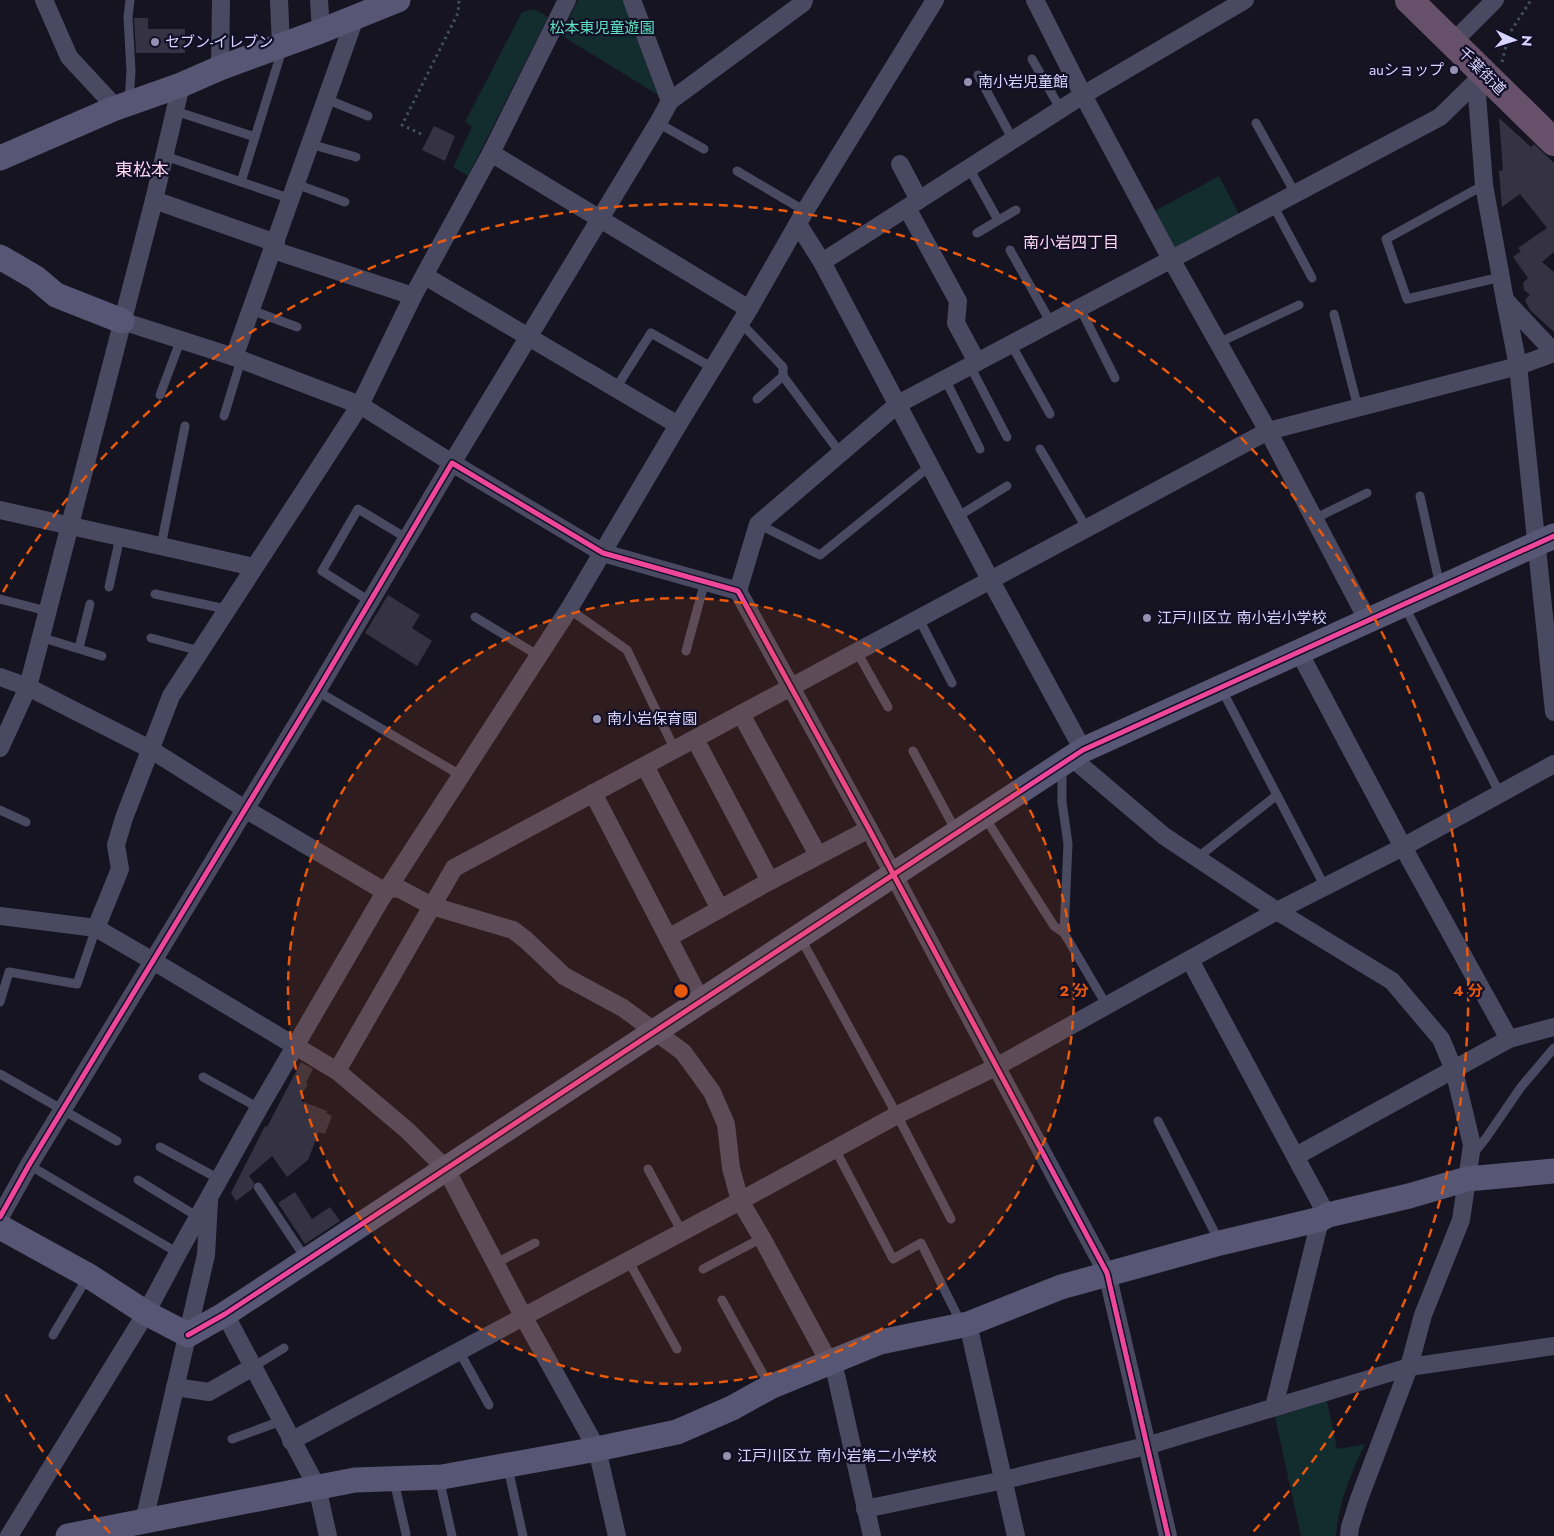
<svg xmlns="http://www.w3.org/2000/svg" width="1554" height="1536" font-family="Jost,'Noto Sans JP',sans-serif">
<rect width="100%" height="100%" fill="#161421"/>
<g fill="#132c2d">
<polygon points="578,0 623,0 658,95 561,35"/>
<polygon points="534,9 548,17 468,176 453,167 472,127 465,122 522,12"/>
<polygon points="1219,176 1240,216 1174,252 1153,212"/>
<path d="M1327,1401L1337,1449L1365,1444C1351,1473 1338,1504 1336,1536H1301L1275,1417Z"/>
</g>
<g fill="#343243">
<polygon points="134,18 148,18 148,29 185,29 185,53 136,53"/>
<polygon points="1499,118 1531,147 1534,144 1554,163 1554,252 1542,262 1554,272 1554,332 1530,310 1525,300 1530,295 1524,290 1523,283 1528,278 1513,257 1521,251 1518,248 1547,228 1520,194 1502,207 1499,171 1503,170"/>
<polygon points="434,126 455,136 445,161 422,150"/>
<polygon points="388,595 420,615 412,628 432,641 417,666 365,633"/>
<polygon points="301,1062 313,1069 306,1083 308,1084 301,1096 303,1097 301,1101 327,1111 326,1113 332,1116 325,1134 319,1132 308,1160 287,1177 272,1156 249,1176 254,1183 252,1189 236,1201 231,1193 265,1126 267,1127"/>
<polygon points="295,1192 312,1219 330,1207 340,1221 305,1244 278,1203"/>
</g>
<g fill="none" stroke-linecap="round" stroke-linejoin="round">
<g stroke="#44505f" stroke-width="3" stroke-dasharray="2.5 4" stroke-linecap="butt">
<polyline points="1502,62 1509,34 1531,0"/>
<polyline points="421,134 402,125 458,13 459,0"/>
</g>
<g stroke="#4a4962" stroke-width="9">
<polyline points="1032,59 1061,110"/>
<polyline points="978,75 1013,140"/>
<polyline points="326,99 368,116"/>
<polyline points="129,102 131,71 128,17 130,0"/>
<polyline points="175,111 255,137"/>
<polyline points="658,123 704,149"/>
<polyline points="1256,123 1295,193"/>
<polyline points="310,144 356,157"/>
<polyline points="165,156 291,199"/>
<polyline points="969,168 998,220"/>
<polyline points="737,171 805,211"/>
<polyline points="241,182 282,50"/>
<polyline points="296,184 345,202"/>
<polyline points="1484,185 1386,239 1407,299 1501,277"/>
<polyline points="1273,205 1312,278"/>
<polyline points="977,233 1016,210"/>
<polyline points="1010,250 1051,323"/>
<polyline points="1080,308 1115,378"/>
<polyline points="251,310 297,327"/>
<polyline points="1334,314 1358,408"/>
<polyline points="740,322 783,367 783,376 757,399"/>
<polyline points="1218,343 1299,305"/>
<polyline points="1011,344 1050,414"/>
<polyline points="970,366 1007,437"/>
<polyline points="783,376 841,454"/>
<polyline points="945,379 980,449"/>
<polyline points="616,388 651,333 713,368"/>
<polyline points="160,395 181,339"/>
<polyline points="224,416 241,360"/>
<polyline points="1040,449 1087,529"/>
<polyline points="1420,496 1440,586"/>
<polyline points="957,517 1007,486"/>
<polyline points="1314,519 1367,493"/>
<polyline points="758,524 820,555 930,466"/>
<polyline points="161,546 185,426"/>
<polyline points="109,587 120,537"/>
<polyline points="155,594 226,609"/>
<polyline points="0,599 47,611"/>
<polyline points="371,602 322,571 358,509 408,539"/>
<polyline points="1404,605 1500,794"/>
<polyline points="569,609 627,650 675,750"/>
<polyline points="475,617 539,656"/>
<polyline points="919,619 952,683"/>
<polyline points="40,637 102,656"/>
<polyline points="151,638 200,651"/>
<polyline points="79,648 90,604"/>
<polyline points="686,651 705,581"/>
<polyline points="857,652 888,707"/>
<polyline points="1222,690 1325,887"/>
<polyline points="317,691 462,776"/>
<polyline points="913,751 956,831"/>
<polyline points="1062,767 1062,802 1068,844 1064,933 1107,1006"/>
<polyline points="0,810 26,822"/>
<polyline points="984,816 1054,926 1064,933"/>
<polyline points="1197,858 1277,795"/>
<polyline points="800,937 897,1115 951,1219"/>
<polyline points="0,1002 9,972 77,984 96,928"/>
<polyline points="0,1074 117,1141"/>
<polyline points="203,1077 259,1108"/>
<polyline points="1158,1121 1219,1241"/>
<polyline points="160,1147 219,1179"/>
<polyline points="835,1149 893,1259 921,1243 961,1323"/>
<polyline points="1474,1153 1486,1138 1521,1087 1554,1048"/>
<polyline points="29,1165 178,1253"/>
<polyline points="648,1169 682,1232"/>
<polyline points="138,1180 198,1217"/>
<polyline points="258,1187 306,1259"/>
<polyline points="628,1260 677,1349"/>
<polyline points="496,1263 535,1243"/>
<polyline points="703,1269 762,1238"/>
<polyline points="722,1300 769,1385"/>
<polyline points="53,1335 87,1278"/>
<polyline points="459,1351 489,1405"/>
<polyline points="253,1367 284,1348"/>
<polyline points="232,1439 281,1421"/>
<polyline points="508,1468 523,1536"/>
<polyline points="439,1478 452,1536"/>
<polyline points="394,1481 406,1534"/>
</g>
<g stroke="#4a4962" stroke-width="18">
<polyline points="44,0 69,57 108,99 113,109"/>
<polyline points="279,0 281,46"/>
<polyline points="319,0 321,31"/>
<polyline points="632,0 670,101"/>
<polyline points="1035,0 1083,95 1171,259 1268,431 1368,621"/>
<polyline points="1453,42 1495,0"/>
<polyline points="220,68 221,0"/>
<polyline points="1476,82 1484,185 1505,300 1554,352"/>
<polyline points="491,153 749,309"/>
<polyline points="900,164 919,200"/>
<polyline points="154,200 276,243"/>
<polyline points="907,208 958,301 956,323 977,362"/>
<polyline points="798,224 822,262 991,581 1083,750"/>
<polyline points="273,250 413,296"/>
<polyline points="822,262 1083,95 1245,0"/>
<polyline points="425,276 678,425"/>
<polyline points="1505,300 1518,366 1554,712"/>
<polyline points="122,321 234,357 360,405 452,463 658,123 670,101 803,3 804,0"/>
<polyline points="234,357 355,18"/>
<polyline points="0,510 254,567"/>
<polyline points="738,591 758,524 898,404 1440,117 1484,74"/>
<polyline points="1299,652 1403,847 1509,1039"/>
<polyline points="0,677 28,687 150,749 245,809 379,888 400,889 432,906 513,930 526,940 564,976 623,1008 683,1052 712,1092 726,1124 731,1168 740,1201 762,1238 836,1375 872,1536"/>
<polyline points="741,714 818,855"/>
<polyline points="695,739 770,881"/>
<polyline points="0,748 28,687 154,200 181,85"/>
<polyline points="1072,758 1164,836 1277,911 1392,981 1441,1039 1454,1070 1472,1145 1461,1220 1423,1315 1409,1367 1359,1499 1350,1527 1349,1536"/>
<polyline points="645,766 720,909"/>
<polyline points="593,793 701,1001"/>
<polyline points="0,916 96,928 153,961 337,1071 408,1131 446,1169 523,1316 597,1449 617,1536"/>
<polyline points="96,928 120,869 116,845 124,818 171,696 360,405 413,296 491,153 567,0"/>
<polyline points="668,938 770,881 869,829"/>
<polyline points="1190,960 1323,1208 1274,1407"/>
<polyline points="337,1071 454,868 1268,431 1518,366 1554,353"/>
<polyline points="1296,1156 1509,1039 1554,1027"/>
<polyline points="0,1217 29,1165 317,691 452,463 603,553 738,591 869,829 1107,1273 1168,1536"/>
<polyline points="225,1314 317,1487 328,1536"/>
<polyline points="968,1324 1016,1536"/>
<polyline points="175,1387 209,1392 253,1367"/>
<polyline points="291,1441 740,1201 897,1115 996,1067 1277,911 1403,847 1554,764"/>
<polyline points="865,1509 1004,1480 1146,1446 1409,1367 1554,1346"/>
<polyline points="144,1521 206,1255 209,1201"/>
<polyline points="9,1536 146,1313 178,1253 259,1108 381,899 569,609 678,425 749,309 805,211 935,0"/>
</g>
<g stroke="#575674" stroke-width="25">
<polyline points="0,158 113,109 181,85 220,68 321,31 398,0"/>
<polyline points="0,257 36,278 56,295 122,321"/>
<polyline points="0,1227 89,1276 146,1313 188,1335 225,1314 1083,750 1554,536"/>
<polyline points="68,1536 355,1480 442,1477 597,1449 677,1432 732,1408 770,1387 880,1342 968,1324 1061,1287 1220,1243 1321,1219 1328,1215 1409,1196 1467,1179 1554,1171"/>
</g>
<polyline stroke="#67516a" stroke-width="28" points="1409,0 1554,142"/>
<g stroke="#130f26" stroke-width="8">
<g id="cycleway">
<polyline points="0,1217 29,1165 317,691 452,463 603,553 738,591 869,829 1107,1273 1168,1536"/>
<polyline points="188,1335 225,1314 1083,750 1554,536"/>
</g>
</g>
<use href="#cycleway" stroke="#ed469a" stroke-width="5"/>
</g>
<circle cx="681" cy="991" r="393" fill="#e8590c" fill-opacity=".12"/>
<g fill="none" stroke="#e8590c" stroke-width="2.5" stroke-dasharray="9 6">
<circle cx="681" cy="991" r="393"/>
<path d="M110 1533A787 787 0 0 1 3 1390M3 592A787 787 0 1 1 1252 1533"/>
</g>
<g fill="#9591b1" stroke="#130f26" stroke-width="2">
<circle cx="155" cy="42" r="5"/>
<circle cx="1454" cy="70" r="5"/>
<circle cx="968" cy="82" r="5"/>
<circle cx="1147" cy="618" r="5"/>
<circle cx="597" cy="719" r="5"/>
<circle cx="727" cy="1456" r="5"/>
</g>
<g text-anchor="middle" stroke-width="4.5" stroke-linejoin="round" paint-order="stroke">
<g font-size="15" fill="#5fe0c0" stroke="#130f26">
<text x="602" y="33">松本東児童遊園</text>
</g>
<g font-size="15" fill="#d9d4ff" stroke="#130f26" text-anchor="start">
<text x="165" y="47">セブン-イレブン</text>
<text x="1444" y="75" text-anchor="end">auショップ</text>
<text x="978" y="87">南小岩児童館</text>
<text x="1157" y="623">江戸川区立 南小岩小学校</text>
<text x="607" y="724">南小岩保育園</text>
<text x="737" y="1461">江戸川区立 南小岩第二小学校</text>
</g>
<g font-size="15" fill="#d9d4ff" stroke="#130f26">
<text transform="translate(1482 71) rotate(45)" y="5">千葉街道</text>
</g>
<g font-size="16" fill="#ffd6f0" stroke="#130f26">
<text x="1071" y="248">南小岩四丁目</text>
</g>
<g font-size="18" fill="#ffd6f0" stroke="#130f26">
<text x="142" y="176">東松本</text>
</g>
</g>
<circle cx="681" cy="991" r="8" fill="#e8590c" stroke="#130f26" stroke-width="2.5"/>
<g font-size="15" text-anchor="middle" font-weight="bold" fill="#e8590c" stroke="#130f26" stroke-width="4.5" stroke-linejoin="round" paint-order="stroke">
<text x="1074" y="996">2 分</text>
<text x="1468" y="996">4 分</text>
</g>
<g transform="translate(1514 40) rotate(94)" stroke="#130f26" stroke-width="4" paint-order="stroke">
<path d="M0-4L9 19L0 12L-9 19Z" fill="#d9d4ff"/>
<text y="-8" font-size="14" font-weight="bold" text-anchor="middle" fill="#d9d4ff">N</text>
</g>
</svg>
